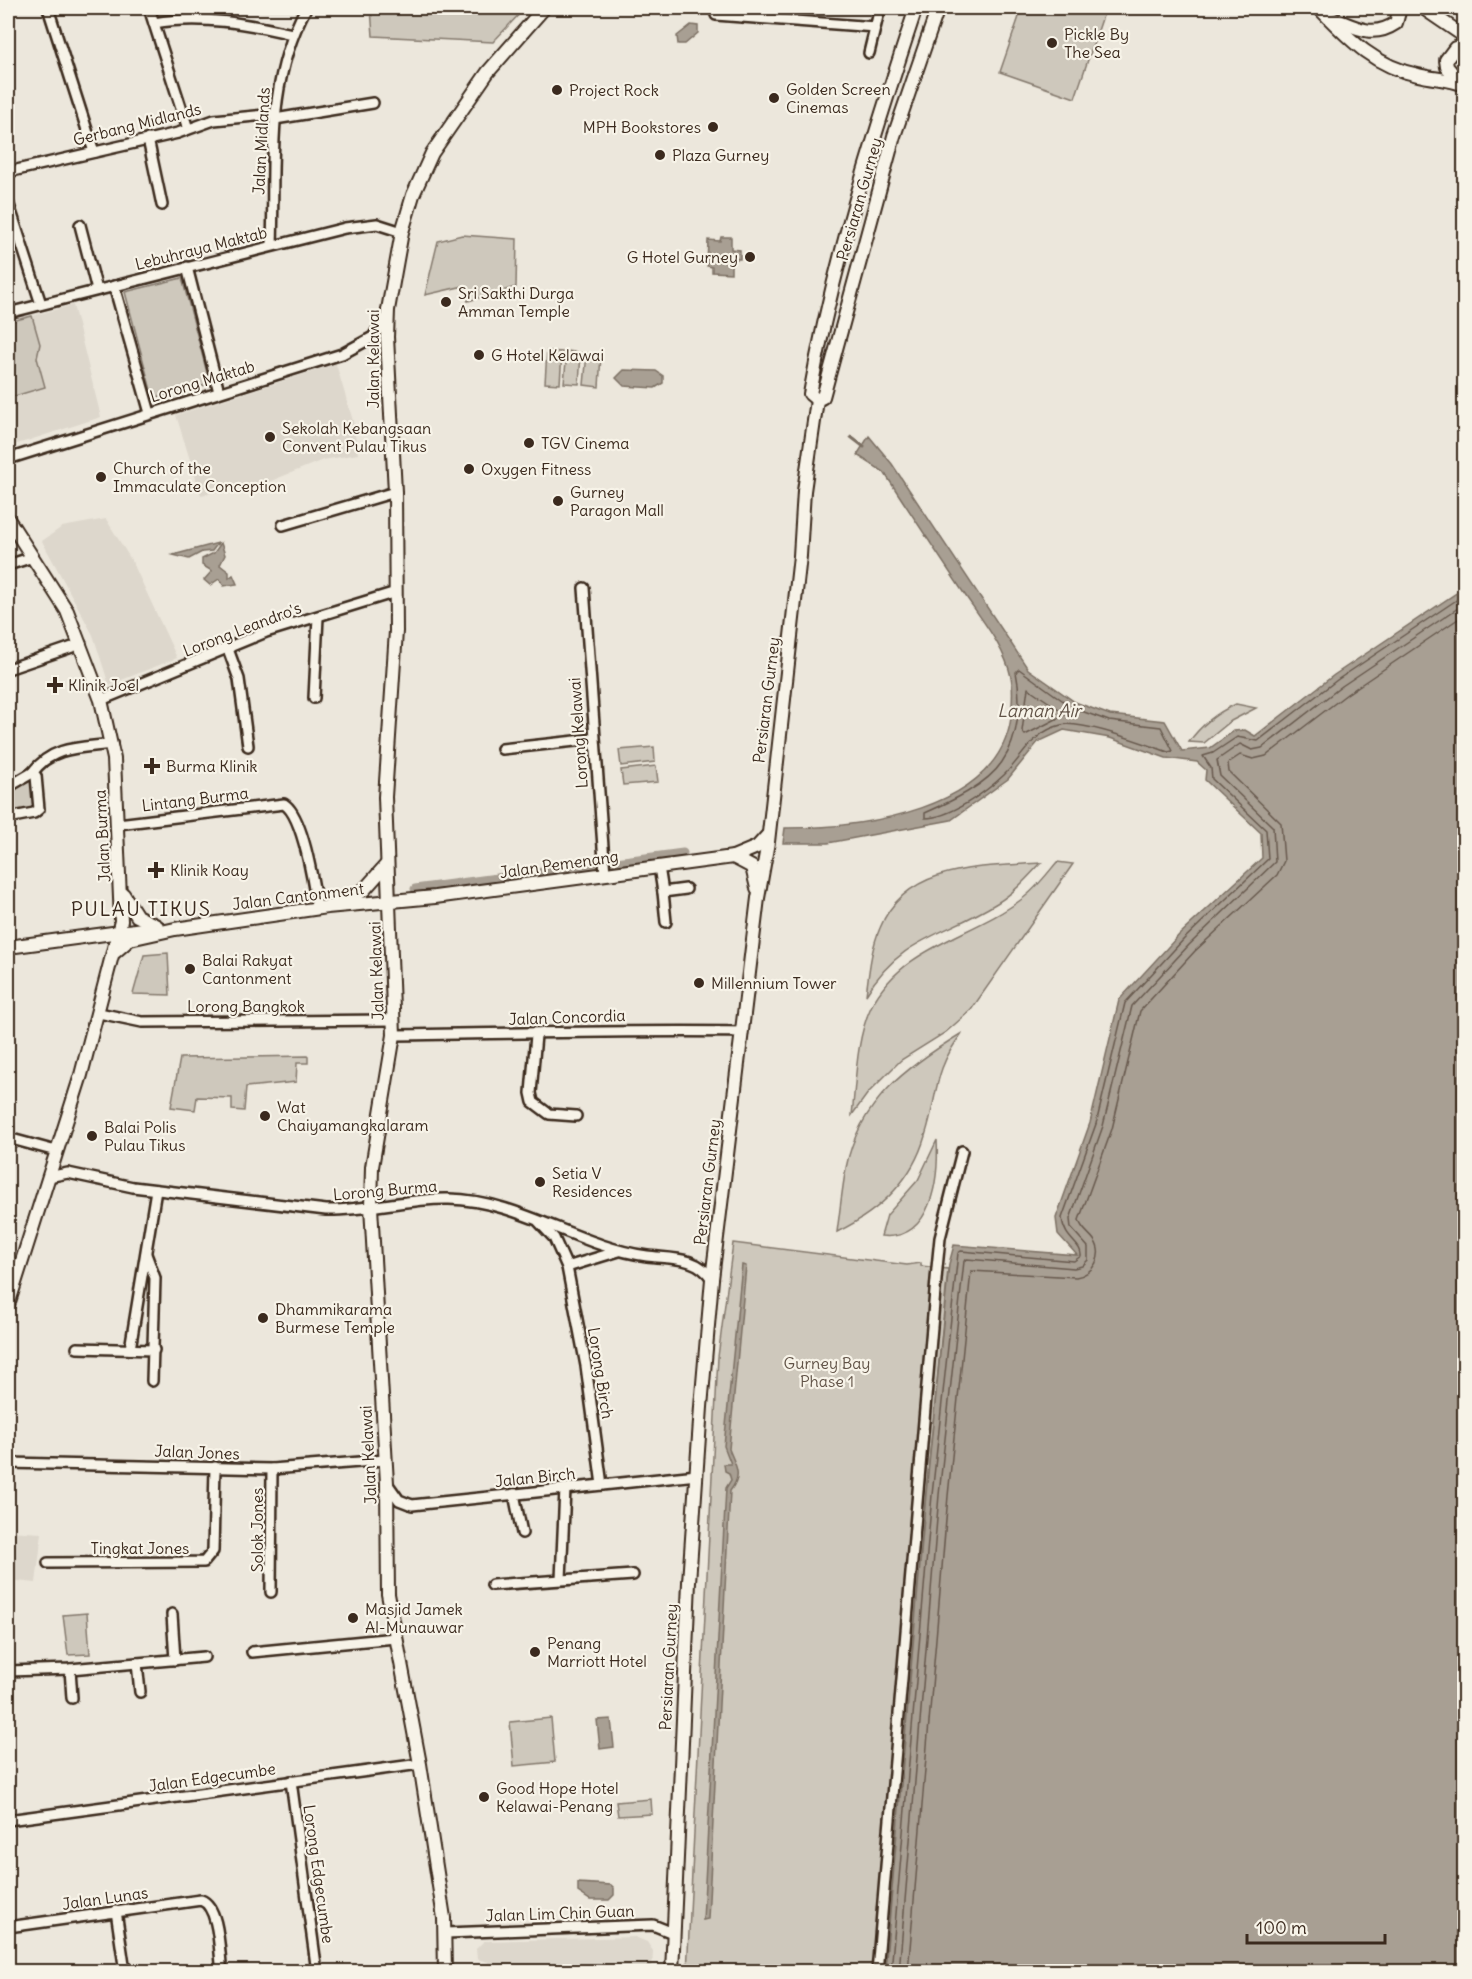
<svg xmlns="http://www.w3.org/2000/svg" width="1472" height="1979" font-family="Delius,sans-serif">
<rect width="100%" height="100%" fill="#ece7dc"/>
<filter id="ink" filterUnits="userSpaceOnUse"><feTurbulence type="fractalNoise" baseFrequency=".0167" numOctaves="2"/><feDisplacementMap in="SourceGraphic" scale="12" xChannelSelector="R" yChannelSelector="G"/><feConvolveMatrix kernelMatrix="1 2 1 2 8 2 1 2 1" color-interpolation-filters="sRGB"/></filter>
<g filter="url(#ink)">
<g fill="#ddd7cc">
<polygon points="73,305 101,417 8,447 8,322"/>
<polygon points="336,364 353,421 358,454 323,460 271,481 201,495 176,415"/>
<polygon points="106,519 133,563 177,658 109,685 93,635 42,541 62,527"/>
<polygon points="8,1531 42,1533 36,1583 8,1580"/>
<polygon points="635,1937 647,1942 653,1951 652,1971 488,1971 488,1962 477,1959 476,1949 484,1941"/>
</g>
<g fill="#cec8bc" stroke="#84796d" stroke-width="1.5">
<polygon points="371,8 525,8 493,42 373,36"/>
<polygon points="1022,8 1088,8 1104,13 1075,98 1000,72"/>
<polygon points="462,235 517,239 516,287 468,301 464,286 425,295 438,241"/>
<polygon points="182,278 210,384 153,398 125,292"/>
<polygon points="32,316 40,344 37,358 45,387 8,398 8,322"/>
<polygon points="547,351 562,352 560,384 545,383"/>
<polygon points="567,351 581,353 579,384 564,383"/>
<polygon points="587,353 601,355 599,387 584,385"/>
<path d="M1236,704L1256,708L1231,721L1204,743L1189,742C1201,725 1216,713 1236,704Z"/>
<polygon points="654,747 655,762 621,766 619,750"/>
<polygon points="656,766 658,782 623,785 621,770"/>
<polygon points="30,779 32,780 36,806 32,810 8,815 8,790"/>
<path d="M1057,862L1073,864L971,1010L946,1032L901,1060L868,1093L852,1115C856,1081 856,1039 871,1007C902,946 972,937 1022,899C1036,889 1046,875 1057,862Z"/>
<path d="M1041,863C1028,877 1014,893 997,903C944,936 901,937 866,995C869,972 871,949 880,928C906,863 984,867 1041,863Z"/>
<polygon points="168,953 170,995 133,994 144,955"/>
<path d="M962,1033C932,1073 939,1093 925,1136C912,1181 878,1212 837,1232C840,1211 842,1189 846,1168C859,1101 908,1066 962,1033Z"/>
<polygon points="308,1056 308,1063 297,1063 296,1082 246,1087 244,1111 232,1110 232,1098 197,1097 195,1110 171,1107 180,1058"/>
<path d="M937,1140C939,1176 933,1242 881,1236L887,1215L918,1180Z"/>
<polygon points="733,1243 907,1265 921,1263 921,1266 948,1269 926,1494 885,1971 687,1972 718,1357"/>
<polygon points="87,1613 90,1654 68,1655 63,1615"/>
<polygon points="551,1718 555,1762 514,1766 510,1722"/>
<polygon points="651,1799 652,1814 618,1816 616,1802"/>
</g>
<g fill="#a89f93" stroke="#7c7064" stroke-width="1.5">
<polygon points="691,25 698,26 698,33 685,44 678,44 677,36"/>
<polygon points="721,237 731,237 731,249 740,250 740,259 731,259 731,273 712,272 712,267 707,266 708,240 720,241"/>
<polygon points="624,370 656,371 663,376 663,383 655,388 624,386 616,378"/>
<path d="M869,436L892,464L1028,669L1075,702L1110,715L1165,721L1182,751L1210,748L1234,731L1245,730L1255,736L1334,675L1464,588V1971H885L926,1494L949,1264L954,1245L1077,1255L1058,1234L1056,1218L1090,1123L1119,1000L1179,935L1262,858L1261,833L1205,780L1206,770L1197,762L1166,758L1110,738L1064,730L1038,742L1008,779L951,820L828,843H783L785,828C861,828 998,811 1011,718C1012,704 1014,690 1011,677C1005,649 983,621 967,598C939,556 911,514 884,472L857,455Z"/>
<polygon points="218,543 212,551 202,552 189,559 173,555"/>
<polygon points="221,543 225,555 220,565 229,572 229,578 233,575 237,584 224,586 219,579 210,585 204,580 212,571 202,565 202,559 214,553"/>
<path d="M742,1265L746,1266L729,1449C736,1467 743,1474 730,1491L708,1919L703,1920L726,1488L731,1480L729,1473L725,1471L724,1464H731L724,1446Z"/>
<polygon points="611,1719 614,1747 600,1749 597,1720"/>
<polygon points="578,1883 611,1885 614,1888 614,1895 609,1900 590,1900 578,1892"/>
</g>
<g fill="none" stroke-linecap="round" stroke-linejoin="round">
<g stroke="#67594d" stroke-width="1.5">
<path d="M1019,669L1073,708L1109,721L1161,727L1173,751L1168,752C1146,744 1082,720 1061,725C1032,732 1024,756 1004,775C986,792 950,818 925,818V813C950,802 987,785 1002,762C1019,738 1022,699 1016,672Z"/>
<polygon points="1028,688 1066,714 1025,735 1022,731"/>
<path d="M891,1972L932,1495L958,1253L961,1251L1074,1261L1081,1256C1082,1243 1064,1240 1062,1218L1096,1124L1125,1003L1184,939L1268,859L1266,830L1212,779L1211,768L1203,756L1213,753L1237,737L1258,741L1337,680L1464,595"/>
<polyline points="899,1972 939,1495 964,1261 967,1259 1074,1268 1082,1266 1088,1260 1088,1247 1071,1228 1070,1219 1103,1126 1132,1006 1189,945 1275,862 1273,827 1220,776 1217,760 1240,744 1252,750 1262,748 1342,686 1464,604"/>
<path d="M908,1972L948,1496L971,1271L1076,1277C1093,1274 1105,1256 1094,1240C1089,1233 1081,1229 1079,1220L1112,1129L1140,1011L1195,951L1277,875L1284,861L1281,823L1229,772L1228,763L1240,755L1253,759L1266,756L1347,694L1464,615"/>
</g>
<polyline stroke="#7c7064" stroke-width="3" points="851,437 864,447"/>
<polyline stroke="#a89f93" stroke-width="9" points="415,889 683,853"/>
<g stroke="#3b2a1e" stroke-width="14">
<g id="street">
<polyline points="48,8 94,152"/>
<polyline points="149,8 188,129"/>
<polyline points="716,15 875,27"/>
<path d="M154,23C202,15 245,23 292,34"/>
<polyline points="869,53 880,8"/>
<polyline points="275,119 373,103"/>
<polyline points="148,139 162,205"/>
<polyline points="8,172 178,133 214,120 275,114"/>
<polyline points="8,202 41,304"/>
<polyline points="80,225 97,290"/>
<path d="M272,245C275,161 265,84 306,8"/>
<polyline points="187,267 219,392"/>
<polyline points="114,286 150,413"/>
<polyline points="8,313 345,228 377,224 402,232"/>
<polyline points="8,459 342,354 373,337 386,316"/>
<polyline points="283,525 395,492"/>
<polyline points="8,565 33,557"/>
<polyline points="584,588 605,874"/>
<polyline points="228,649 239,679 248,746"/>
<polyline points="8,669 81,644"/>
<polyline points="314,698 318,617"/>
<polyline points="101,700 266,632 396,592"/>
<polyline points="502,749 594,739"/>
<path d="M32,773C53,745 81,748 112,744"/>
<polyline points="8,787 32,773"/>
<polyline points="8,818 34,813 39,809 36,776 32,773"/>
<path d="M118,824L284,804C303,815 314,887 317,908"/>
<polyline points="659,867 663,892 686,889"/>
<polyline points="663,892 666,922"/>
<polyline points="99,1013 142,1022 394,1020"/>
<path d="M394,1035C510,1034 626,1030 742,1032"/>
<polyline points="536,1035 531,1093 533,1102 549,1114 576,1116"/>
<polyline points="8,1138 56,1151"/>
<path d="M48,1177L68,1173L133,1187L326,1210C367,1211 408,1198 449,1199C519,1200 579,1247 647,1256C672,1259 697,1256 712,1279"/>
<polyline points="539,1222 554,1238 567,1267 586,1366 602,1485"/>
<polyline points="146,1254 155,1278 152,1381"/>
<polyline points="567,1267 619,1251"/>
<polyline points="77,1348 154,1350"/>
<polyline points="130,1349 156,1190"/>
<polyline points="8,1463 272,1469 385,1460"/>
<polyline points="387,1483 399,1500 412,1505 697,1475"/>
<polyline points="514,1494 522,1533"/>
<polyline points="48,1563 204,1562 213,1551 215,1467"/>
<polyline points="561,1579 565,1489"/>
<polyline points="492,1585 633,1575"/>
<polyline points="271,1592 272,1469"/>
<polyline points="172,1614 175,1660"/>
<polyline points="252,1652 395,1638"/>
<polyline points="137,1663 140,1692"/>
<polyline points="70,1669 72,1698"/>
<polyline points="8,1671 70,1669 204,1657"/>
<polyline points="291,1781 317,1972"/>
<polyline points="8,1820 420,1764"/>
<polyline points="116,1911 125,1972"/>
<path d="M8,1927L201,1900C220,1907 219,1953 222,1972"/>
<polyline points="446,1933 653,1925 673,1933"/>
<polyline points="877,1972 937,1268 940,1238 962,1151"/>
</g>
</g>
<g stroke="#3b2a1e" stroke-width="16">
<g id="secondary">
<path d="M1319,8C1349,39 1374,66 1418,75C1434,79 1450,79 1464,85"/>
<polyline points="1423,8 1464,36"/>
<path d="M1332,18C1356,27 1372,39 1396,23L1399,12L1396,8"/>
<polyline points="1461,83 1447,67 1446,60 1455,48 1464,46"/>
<path d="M817,400L810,394C833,263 874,135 916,8"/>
<polyline points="8,519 67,611 101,700 114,759 121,921 81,1075 8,1305"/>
<polyline points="733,857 752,867 757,888"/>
<polyline points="123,894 137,916 157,926"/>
<polyline points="339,902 364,890 387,864"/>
<polyline points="8,947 150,928"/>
<polyline points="115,952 130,939 175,929 327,907 435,897 733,857 757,847 767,836"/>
<polyline points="445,1972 444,1918 420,1764 388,1594 387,1483 371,1207 372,1167 394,1035 385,797 396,631 395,492 387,337 388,310 402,232 413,195 432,153 488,72 544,8"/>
<polyline points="672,1972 689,1582 701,1407 712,1279 758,898 768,842 800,556 804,491 817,400 823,397 894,136 938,8"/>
</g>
</g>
<use href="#street" stroke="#f7f3e8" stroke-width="9"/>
<use href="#secondary" stroke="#f7f3e8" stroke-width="12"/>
</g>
</g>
<g fill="#3b2a1e" stroke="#f7f3e8" stroke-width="2">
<circle cx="1052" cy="43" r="6"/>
<circle cx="557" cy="90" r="6"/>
<circle cx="774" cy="98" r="6"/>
<circle cx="713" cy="127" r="6"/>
<circle cx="660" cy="155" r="6"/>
<circle cx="750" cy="257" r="6"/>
<circle cx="446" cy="302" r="6"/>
<circle cx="479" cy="355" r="6"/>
<circle cx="270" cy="437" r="6"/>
<circle cx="529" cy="443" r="6"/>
<circle cx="469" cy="469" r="6"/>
<circle cx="101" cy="477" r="6"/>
<circle cx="558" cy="501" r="6"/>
<path d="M52 676h6v6h6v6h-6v6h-6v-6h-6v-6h6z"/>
<path d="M149 757h6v6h6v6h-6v6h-6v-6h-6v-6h6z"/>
<path d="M153 861h6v6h6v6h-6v6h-6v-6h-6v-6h6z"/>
<circle cx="190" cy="969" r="6"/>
<circle cx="699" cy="983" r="6"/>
<circle cx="265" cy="1116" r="6"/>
<circle cx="92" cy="1136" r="6"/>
<circle cx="540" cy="1182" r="6"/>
<circle cx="263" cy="1318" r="6"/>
<circle cx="353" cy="1618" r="6"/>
<circle cx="535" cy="1652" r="6"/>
<circle cx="484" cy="1797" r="6"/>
</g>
<g text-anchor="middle" stroke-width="4.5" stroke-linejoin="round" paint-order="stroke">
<g font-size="16" fill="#3b2a1e" stroke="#f7f3e8" text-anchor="start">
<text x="1064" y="40">Pickle By<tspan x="1064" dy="18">The Sea</tspan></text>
<text x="786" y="95">Golden Screen<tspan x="786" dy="18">Cinemas</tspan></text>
<text x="569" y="96">Project Rock</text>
<text x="701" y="133" text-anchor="end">MPH Bookstores</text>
<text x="672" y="161">Plaza Gurney</text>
<text x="738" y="263" text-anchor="end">G Hotel Gurney</text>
<text x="458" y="299">Sri Sakthi Durga<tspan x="458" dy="18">Amman Temple</tspan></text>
<text x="491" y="361">G Hotel Kelawai</text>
<text x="282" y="434">Sekolah Kebangsaan<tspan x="282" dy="18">Convent Pulau Tikus</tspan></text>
<text x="541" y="449">TGV Cinema</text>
<text x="113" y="474">Church of the<tspan x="113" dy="18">Immaculate Conception</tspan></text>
<text x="481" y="475">Oxygen Fitness</text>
<text x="570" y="498">Gurney<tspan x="570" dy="18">Paragon Mall</tspan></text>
<text x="68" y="691">Klinik Joel</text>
<text x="166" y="772">Burma Klinik</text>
<text x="170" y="876">Klinik Koay</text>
<text x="202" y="966">Balai Rakyat<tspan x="202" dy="18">Cantonment</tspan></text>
<text x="711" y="989">Millennium Tower</text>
<text x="277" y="1113">Wat<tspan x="277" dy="18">Chaiyamangkalaram</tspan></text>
<text x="104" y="1133">Balai Polis<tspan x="104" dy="18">Pulau Tikus</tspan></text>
<text x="552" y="1179">Setia V<tspan x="552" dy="18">Residences</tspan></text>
<text x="275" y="1315">Dhammikarama<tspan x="275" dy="18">Burmese Temple</tspan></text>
<text x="365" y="1615">Masjid Jamek<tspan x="365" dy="18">Al-Munauwar</tspan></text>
<text x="547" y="1649">Penang<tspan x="547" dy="18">Marriott Hotel</tspan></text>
<text x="496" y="1794">Good Hope Hotel<tspan x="496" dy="18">Kelawai-Penang</tspan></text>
</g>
<g font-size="16" fill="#3b2a1e" stroke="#f7f3e8">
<text transform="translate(137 124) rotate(-14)" y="6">Gerbang Midlands</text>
<text transform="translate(261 141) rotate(-87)" y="6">Jalan Midlands</text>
<text transform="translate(859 199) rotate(-74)" y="6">Persiaran Gurney</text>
<text transform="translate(201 248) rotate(-14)" y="6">Lebuhraya Maktab</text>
<text transform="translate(373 359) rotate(-90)" y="6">Jalan Kelawai</text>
<text transform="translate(202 381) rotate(-17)" y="6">Lorong Maktab</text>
<text transform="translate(242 629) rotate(-21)" y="6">Lorong Leandro's</text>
<text transform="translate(766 700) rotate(-83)" y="6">Persiaran Gurney</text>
<text transform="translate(578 733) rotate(-94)" y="6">Lorong Kelawai</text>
<text transform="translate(195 799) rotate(-7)" y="6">Lintang Burma</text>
<text transform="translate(102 836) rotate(-93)" y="6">Jalan Burma</text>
<text transform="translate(559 864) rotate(-8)" y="6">Jalan Pemenang</text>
<text transform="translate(298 896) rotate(-7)" y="6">Jalan Cantonment</text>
<text transform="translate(376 971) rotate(-92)" y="6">Jalan Kelawai</text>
<text x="246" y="1012">Lorong Bangkok</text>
<text transform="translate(567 1017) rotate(-2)" y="6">Jalan Concordia</text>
<text transform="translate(707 1182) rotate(-83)" y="6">Persiaran Gurney</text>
<text transform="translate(385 1190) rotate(-5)" y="6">Lorong Burma</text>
<text transform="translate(601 1373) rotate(81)" y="6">Lorong Birch</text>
<text transform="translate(197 1452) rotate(2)" y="6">Jalan Jones</text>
<text transform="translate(368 1455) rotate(-93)" y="6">Jalan Kelawai</text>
<text transform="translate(535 1477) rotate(-6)" y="6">Jalan Birch</text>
<text transform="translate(257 1530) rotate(-90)" y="6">Solok Jones</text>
<text x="140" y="1554">Tingkat Jones</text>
<text transform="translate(668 1667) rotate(-87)" y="6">Persiaran Gurney</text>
<text transform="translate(212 1777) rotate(-8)" y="6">Jalan Edgecumbe</text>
<text transform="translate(319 1874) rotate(82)" y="6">Lorong Edgecumbe</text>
<text transform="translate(105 1898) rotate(-8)" y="6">Jalan Lunas</text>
<text transform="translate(560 1913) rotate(-2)" y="6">Jalan Lim Chin Guan</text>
</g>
<g font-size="16" fill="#605246" stroke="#f7f3e8">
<text x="827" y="1369">Gurney Bay<tspan x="827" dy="18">Phase 1</tspan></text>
</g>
<g font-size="18" font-style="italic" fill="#615347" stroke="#f7f3e8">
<text x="1039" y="717">Laman Air</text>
</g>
<g font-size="20" letter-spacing="1.5" fill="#3b2a1e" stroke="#f7f3e8">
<text x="141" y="916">PULAU TIKUS</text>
</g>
</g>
<rect width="1472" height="1979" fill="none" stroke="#f7f3e8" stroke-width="30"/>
<rect x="15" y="15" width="1442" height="1949" fill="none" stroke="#3b2a1e" stroke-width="2" filter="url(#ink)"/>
<path d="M1247 1934v9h138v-9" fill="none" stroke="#3b2a1e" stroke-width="3"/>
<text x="1256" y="1934" font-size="18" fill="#3b2a1e" stroke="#f7f3e8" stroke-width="4.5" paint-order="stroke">100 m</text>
</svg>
